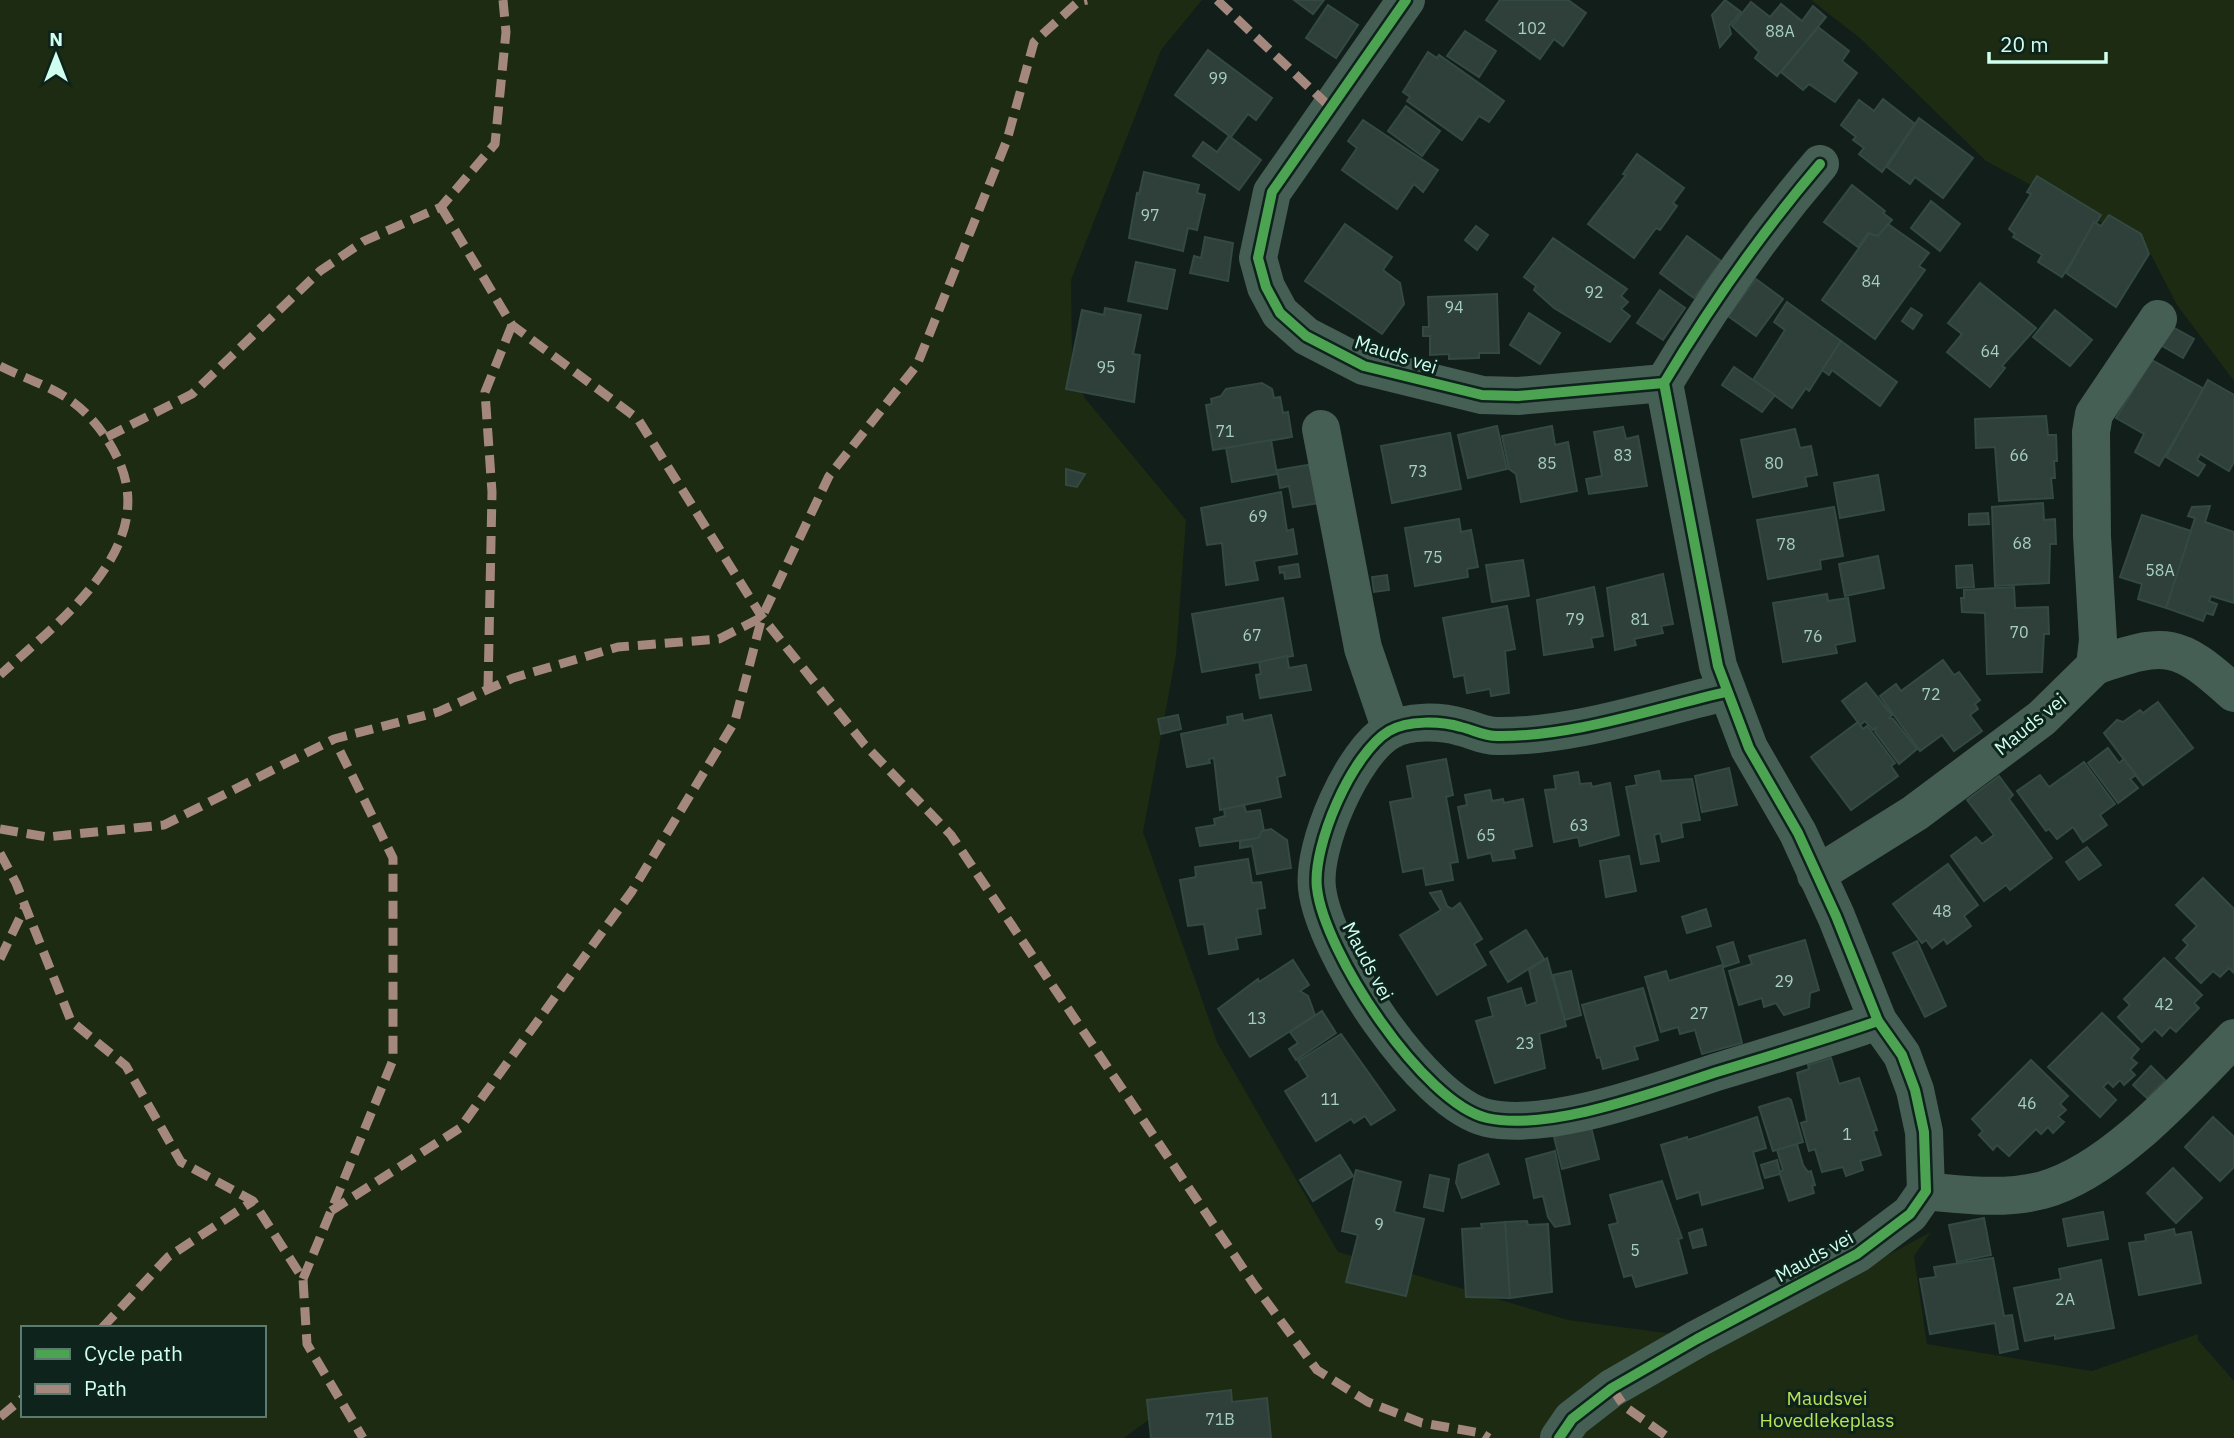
<svg xmlns="http://www.w3.org/2000/svg" width="2234" height="1438" font-family="'IBM Plex Sans',sans-serif">
<rect width="100%" height="100%" fill="#121e1a"/>
<g fill="#1c2b11" fill-rule="evenodd">
<path d="M0,0H1202L1161,50L1071,280L1072,357L1084,397L1186,520L1176,655L1143,832L1217,1042L1338,1252L1568,1320L1727,1341L1931,1232L1914,1256L1927,1344L2092,1371L2198,1334V1340L2234,1381V1438H1254L1239,1401L1159,1412L1124,1438H0ZM23,1328H264V1415H23Z"/>
<polygon points="1811,0 2234,0 2234,381 2177,305 2147,247 1986,161 1861,39"/>
</g>
<g fill="#2f403b" stroke="#334942" stroke-width="2">
<polygon points="1294,0 1324,0 1313,14"/>
<polygon points="1500,0 1568,0 1586,13 1563,46 1554,39 1540,59 1486,20"/>
<polygon points="1725,0 1741,12 1729,26 1731,34 1720,47 1712,15"/>
<polygon points="1751,2 1770,17 1781,4 1802,21 1813,6 1826,17 1777,76 1755,58 1759,52 1732,26"/>
<polygon points="1328,5 1358,25 1336,58 1306,38"/>
<polygon points="1818,27 1849,51 1842,61 1857,73 1835,102 1809,84 1803,90 1781,72"/>
<polygon points="1465,31 1496,51 1479,77 1447,56"/>
<polygon points="1208,50 1272,98 1256,120 1248,114 1231,137 1175,95"/>
<polygon points="1428,52 1437,58 1439,55 1504,101 1489,122 1479,116 1462,140 1407,101 1410,97 1403,92"/>
<polygon points="1883,99 1915,124 1882,172 1859,154 1864,148 1853,140 1856,137 1841,125 1859,100 1874,111"/>
<polygon points="1406,106 1440,131 1422,156 1388,131"/>
<polygon points="1919,118 1973,158 1943,198 1915,177 1910,184 1887,167"/>
<polygon points="1363,120 1438,170 1423,192 1414,184 1397,209 1342,170 1357,148 1348,141"/>
<polygon points="1229,136 1261,160 1239,190 1193,156 1203,142 1217,152"/>
<polygon points="1637,154 1684,188 1673,203 1677,206 1660,230 1656,228 1634,258 1588,224 1626,175 1623,174"/>
<polygon points="1144,172 1199,185 1197,193 1205,195 1197,230 1188,228 1183,251 1129,238 1137,193 1139,194"/>
<polygon points="2037,176 2101,215 2062,277 2038,262 2042,255 2013,237 2015,234 2009,229 2031,194 2027,192"/>
<polygon points="1852,185 1885,211 1883,213 1892,220 1878,236 1868,233 1858,247 1824,222"/>
<polygon points="1931,201 1960,224 1940,251 1911,228"/>
<polygon points="2109,215 2141,234 2149,254 2116,307 2066,273 2094,222 2101,226"/>
<polygon points="1345,224 1392,257 1383,270 1400,283 1404,304 1382,334 1305,281"/>
<polygon points="1888,224 1929,253 1919,266 1925,270 1875,339 1822,300 1869,234 1878,236"/>
<polygon points="1476,226 1488,235 1477,250 1465,240"/>
<polygon points="1687,236 1721,261 1694,298 1660,273"/>
<polygon points="1205,237 1233,243 1228,281 1190,273 1194,256 1201,258"/>
<polygon points="1553,238 1627,289 1621,296 1628,302 1621,309 1630,316 1610,342 1554,308 1534,290 1536,286 1524,277"/>
<polygon points="1136,262 1175,270 1167,309 1128,301"/>
<polygon points="1756,279 1783,299 1756,336 1728,316"/>
<polygon points="1980,283 2036,328 2002,366 2005,368 1990,387 1947,352 1962,334 1948,323"/>
<polygon points="1660,290 1685,308 1663,340 1637,323"/>
<polygon points="1497,294 1499,353 1479,353 1479,358 1449,359 1449,354 1430,355 1430,336 1423,336 1423,327 1429,327 1428,297"/>
<polygon points="1787,302 1841,341 1809,391 1806,388 1792,408 1753,380 1785,330 1774,322"/>
<polygon points="1105,308 1141,315 1133,354 1140,355 1134,402 1066,389 1082,310 1104,315"/>
<polygon points="1911,308 1922,315 1913,329 1902,321"/>
<polygon points="2055,310 2092,340 2070,366 2033,337"/>
<polygon points="1529,313 1560,333 1540,364 1510,345"/>
<polygon points="2169,325 2194,339 2183,358 2159,344"/>
<polygon points="1841,341 1897,382 1880,406 1832,370 1829,375 1822,370"/>
<polygon points="2152,360 2204,389 2159,466 2135,452 2144,434 2116,418"/>
<polygon points="1734,367 1775,395 1762,412 1722,385"/>
<polygon points="2208,380 2234,395 2234,462 2229,471 2200,454 2197,460 2205,465 2198,476 2166,457"/>
<polygon points="1262,383 1272,389 1274,398 1280,397 1283,413 1288,412 1292,437 1213,450 1206,405 1212,404 1211,399 1221,396 1226,389"/>
<polygon points="2046,416 2048,435 2056,435 2057,461 2054,461 2055,478 2051,478 2053,498 1999,501 1995,447 1976,448 1975,419"/>
<polygon points="1497,426 1507,469 1468,478 1458,435"/>
<polygon points="1552,426 1555,445 1568,442 1577,491 1521,502 1516,474 1509,469 1502,436"/>
<polygon points="1623,427 1626,439 1638,436 1647,486 1589,494 1586,479 1602,476 1594,432"/>
<polygon points="1795,429 1800,448 1811,446 1817,475 1805,477 1807,486 1753,497 1741,440"/>
<polygon points="1450,433 1461,489 1392,503 1381,446"/>
<polygon points="1271,440 1277,474 1232,482 1226,448"/>
<polygon points="1314,464 1320,503 1293,507 1289,486 1280,488 1277,470"/>
<polygon points="1066,469 1085,474 1077,487 1066,485"/>
<polygon points="1878,475 1884,510 1840,518 1834,483"/>
<polygon points="1281,492 1287,531 1293,529 1297,554 1254,561 1258,580 1226,585 1222,543 1207,545 1201,508"/>
<polygon points="2043,503 2044,520 2055,519 2056,544 2050,544 2049,583 1995,586 1992,507"/>
<polygon points="2210,506 2205,522 2234,532 2234,603 2211,596 2209,601 2217,604 2213,615 2206,613 2203,621 2166,608 2195,518 2188,516 2192,507"/>
<polygon points="1834,507 1843,556 1820,560 1821,569 1768,579 1757,520"/>
<polygon points="1988,513 1989,524 1969,525 1969,514"/>
<polygon points="2142,515 2191,531 2166,608 2138,599 2142,584 2120,577"/>
<polygon points="1459,519 1461,532 1471,530 1478,567 1467,569 1468,577 1415,586 1405,528"/>
<polygon points="1878,556 1884,588 1845,596 1839,564"/>
<polygon points="1523,560 1529,596 1492,602 1486,565"/>
<polygon points="1298,564 1300,577 1285,579 1284,572 1280,573 1279,567"/>
<polygon points="1972,565 1974,587 1957,588 1956,566"/>
<polygon points="1663,574 1673,624 1661,626 1663,633 1634,639 1636,645 1615,650 1607,588"/>
<polygon points="1387,575 1389,590 1374,592 1372,577"/>
<polygon points="1594,587 1603,636 1591,638 1593,647 1544,655 1537,600"/>
<polygon points="2014,587 2015,608 2048,607 2049,634 2044,634 2042,672 1987,674 1985,613 1962,612 1961,598 1964,598 1964,590"/>
<polygon points="1827,594 1828,601 1848,598 1855,641 1835,645 1837,653 1783,662 1773,603"/>
<polygon points="1283,598 1293,656 1202,672 1192,614"/>
<polygon points="1507,606 1515,649 1505,651 1509,693 1491,696 1490,689 1467,693 1464,675 1454,677 1443,618"/>
<polygon points="1287,656 1289,668 1306,665 1311,690 1260,698 1256,675 1261,674 1259,662"/>
<polygon points="1943,660 1954,675 1959,672 1980,700 1975,704 1978,709 1970,715 1982,731 1954,751 1942,735 1920,751 1880,696 1896,684 1901,691"/>
<polygon points="1866,683 1892,715 1889,718 1893,719 1917,749 1899,764 1875,732 1876,728 1873,730 1865,721 1860,725 1842,701"/>
<polygon points="2158,702 2193,748 2143,785 2104,733 2117,720 2123,722 2140,710 2143,713"/>
<polygon points="1242,714 1243,721 1271,715 1285,775 1277,777 1281,797 1220,810 1214,758 1209,759 1210,763 1187,767 1181,734 1228,724 1227,717"/>
<polygon points="1178,715 1181,729 1161,734 1158,719"/>
<polygon points="1858,722 1863,729 1867,726 1895,763 1891,766 1898,776 1851,810 1811,757"/>
<polygon points="2108,748 2119,763 2124,759 2136,775 2130,779 2138,788 2118,803 2088,763"/>
<polygon points="1446,759 1453,795 1446,797 1458,862 1450,863 1453,880 1426,885 1423,868 1403,872 1390,802 1413,798 1407,766"/>
<polygon points="2084,762 2115,804 2100,815 2107,825 2083,842 2073,827 2057,839 2049,829 2046,831 2017,791 2040,775 2049,787"/>
<polygon points="1729,768 1737,805 1702,812 1695,776"/>
<polygon points="1659,771 1661,781 1692,779 1700,820 1681,823 1683,837 1662,842 1660,833 1654,835 1659,861 1641,864 1626,787 1637,785 1635,776"/>
<polygon points="1578,772 1580,784 1591,783 1592,787 1610,783 1619,835 1580,846 1578,837 1554,842 1545,790 1556,789 1554,776"/>
<polygon points="1999,776 2013,795 2009,799 2052,858 2010,890 2006,885 1984,901 1951,856 1976,837 1982,844 1994,835 1967,800"/>
<polygon points="1490,790 1492,801 1503,799 1504,803 1523,799 1532,846 1513,850 1515,858 1493,861 1491,853 1468,858 1458,807 1467,805 1465,795"/>
<polygon points="1244,805 1246,812 1260,810 1264,831 1258,838 1200,846 1196,828 1215,825 1214,819 1225,816 1224,809"/>
<polygon points="1271,829 1287,840 1291,868 1257,874 1252,846 1240,848 1240,841 1258,838 1262,831"/>
<polygon points="2087,847 2101,865 2079,880 2066,862"/>
<polygon points="1629,856 1636,891 1606,897 1600,861"/>
<polygon points="1248,859 1252,883 1261,882 1265,908 1257,909 1261,934 1236,938 1238,949 1209,954 1204,924 1188,926 1180,880 1196,877 1195,867"/>
<polygon points="1948,864 1978,905 1964,916 1971,926 1947,944 1944,939 1932,948 1926,940 1922,943 1893,904"/>
<polygon points="2203,878 2234,909 2234,973 2229,968 2220,977 2213,971 2201,983 2176,958 2188,945 2183,940 2197,926 2176,905"/>
<polygon points="1441,891 1447,906 1452,909 1460,903 1482,939 1474,944 1486,965 1437,995 1400,935 1441,910 1430,893"/>
<polygon points="1706,909 1711,926 1687,933 1682,917"/>
<polygon points="1526,930 1544,959 1508,982 1490,952"/>
<polygon points="1805,940 1819,990 1810,993 1809,1007 1784,1015 1776,1003 1764,1007 1762,998 1739,1005 1729,971 1752,964 1749,956"/>
<polygon points="1917,941 1946,1006 1925,1017 1893,953"/>
<polygon points="1733,942 1739,962 1724,967 1717,947"/>
<polygon points="1547,958 1566,1026 1539,1034 1545,1068 1495,1083 1476,1021 1493,1016 1488,998 1521,988 1526,1006 1537,1002 1529,970"/>
<polygon points="2164,958 2202,995 2194,1003 2199,1008 2176,1032 2170,1027 2162,1036 2155,1029 2142,1042 2118,1017 2130,1005 2124,999"/>
<polygon points="1293,960 1309,985 1300,991 1308,996 1315,1015 1250,1057 1218,1009 1258,979 1259,982"/>
<polygon points="1722,965 1742,1043 1702,1054 1695,1030 1680,1034 1678,1027 1661,1032 1645,977 1666,971 1669,981"/>
<polygon points="1571,971 1581,1015 1565,1020 1553,975"/>
<polygon points="1643,988 1658,1040 1634,1047 1638,1059 1603,1069 1600,1057 1597,1058 1582,1005"/>
<polygon points="1322,1011 1336,1033 1296,1060 1289,1049 1298,1043 1290,1032"/>
<polygon points="2102,1013 2139,1049 2131,1058 2137,1063 2130,1070 2135,1075 2124,1085 2120,1080 2113,1087 2108,1082 2103,1087 2116,1100 2100,1117 2048,1067"/>
<polygon points="1341,1034 1395,1110 1371,1125 1365,1116 1354,1123 1351,1119 1316,1141 1285,1091 1308,1077 1298,1061"/>
<polygon points="1831,1058 1839,1084 1859,1078 1877,1130 1873,1131 1881,1155 1860,1161 1863,1170 1846,1176 1843,1167 1822,1172 1815,1149 1809,1151 1801,1123 1807,1121 1797,1073 1809,1069 1808,1065"/>
<polygon points="2031,1060 2068,1096 2060,1104 2066,1110 2058,1117 2064,1122 2053,1133 2048,1127 2041,1134 2036,1129 2009,1156 1997,1145 1993,1150 1979,1135 1983,1131 1972,1119"/>
<polygon points="2151,1066 2165,1080 2147,1098 2133,1085"/>
<polygon points="1788,1098 1791,1100 1803,1142 1773,1151 1759,1107"/>
<polygon points="1757,1117 1766,1148 1753,1152 1763,1188 1702,1205 1699,1192 1677,1199 1661,1145 1687,1137 1688,1140"/>
<polygon points="2213,1117 2234,1137 2234,1167 2220,1181 2185,1147"/>
<polygon points="1591,1127 1599,1159 1562,1169 1554,1137"/>
<polygon points="1797,1144 1803,1165 1808,1172 1811,1171 1815,1185 1812,1186 1814,1193 1789,1201 1780,1174 1765,1178 1761,1165 1777,1160 1780,1172 1783,1170 1777,1150"/>
<polygon points="1555,1151 1570,1224 1555,1227 1548,1217 1543,1196 1534,1198 1526,1159"/>
<polygon points="1488,1154 1499,1184 1462,1198 1456,1183 1459,1165"/>
<polygon points="1340,1155 1353,1176 1313,1201 1300,1180"/>
<polygon points="2173,1168 2202,1198 2176,1223 2147,1193"/>
<polygon points="1356,1170 1401,1182 1394,1212 1424,1219 1406,1296 1346,1282 1358,1235 1342,1231"/>
<polygon points="1430,1175 1449,1179 1443,1211 1424,1207"/>
<polygon points="1662,1181 1682,1238 1678,1239 1687,1273 1636,1287 1632,1275 1624,1277 1609,1225 1618,1223 1610,1195"/>
<polygon points="2103,1212 2108,1239 2068,1246 2063,1219"/>
<polygon points="1984,1218 1991,1255 1957,1262 1949,1225"/>
<polygon points="1527,1221 1528,1225 1548,1224 1552,1292 1510,1298 1505,1222"/>
<polygon points="1505,1222 1510,1298 1466,1297 1462,1229 1482,1228 1481,1224"/>
<polygon points="1702,1229 1706,1245 1693,1248 1689,1233"/>
<polygon points="2174,1229 2175,1235 2191,1232 2201,1283 2139,1295 2129,1243 2146,1241 2145,1235"/>
<polygon points="1993,1258 2004,1316 2012,1315 2018,1349 2000,1353 1995,1323 1930,1334 1920,1279 1936,1277 1934,1267"/>
<polygon points="2101,1260 2114,1328 2055,1339 2055,1335 2025,1341 2014,1288 2061,1279 2059,1269"/>
<polygon points="1231,1390 1232,1402 1267,1398 1271,1438 1151,1438 1147,1400"/>
</g>
<g fill="none" stroke-linecap="round" stroke-linejoin="round">
<g stroke="#465f55" stroke-width="38">
<polyline points="1406,0 1272,192 1258,258 1266,287 1280,313 1306,336 1364,366 1482,395 1518,396 1664,383"/>
<polyline points="1321,429 1363,648 1391,730"/>
<path d="M2095,666C2166,641 2178,642 2234,693"/>
<path d="M1726,692C1652,709 1573,737 1497,736C1483,736 1474,730 1461,727C1441,721 1408,720 1389,731C1352,753 1312,846 1317,888C1324,952 1423,1103 1487,1118C1550,1132 1657,1091 1720,1071C1773,1055 1826,1039 1878,1021"/>
<polyline points="1816,875 1915,813 2042,718 2095,666 2098,640 2092,536 2091,432 2094,414 2158,319"/>
<path d="M1926,1191C1964,1195 2005,1200 2043,1190C2112,1171 2184,1089 2234,1038"/>
<path d="M1559,1438L1572,1419L1612,1388L1697,1339L1857,1254L1910,1214L1926,1191L1924,1132L1915,1090L1902,1055L1878,1021L1836,916L1798,833L1749,748L1718,666L1664,383C1710,306 1762,232 1820,164"/>
</g>
<g stroke="#a5887d" stroke-width="9" stroke-dasharray="18 9" stroke-linecap="butt">
<polyline points="1217,0 1331,108"/>
<polyline points="441,207 512,325 638,419 762,617 864,744 951,835 1255,1286 1317,1370 1368,1402 1422,1423 1481,1433 1489,1438"/>
<path d="M0,366C22,377 47,385 67,398C89,412 107,436 118,459C160,548 58,622 0,675"/>
<polyline points="107,437 192,394 320,271 364,241 441,207 495,144 506,32 503,0"/>
<polyline points="488,689 492,492 485,392 512,325"/>
<polyline points="0,829 47,837 164,825 334,739 438,712 513,678 618,647 719,639 762,617 829,476 917,365 1007,140 1034,42 1078,2 1087,0"/>
<polyline points="0,853 16,883 71,1021 126,1066 181,1162 253,1201 303,1279 307,1344 363,1438"/>
<polyline points="0,959 25,907"/>
<polyline points="331,1211 460,1128 632,891 735,721 762,617"/>
<polyline points="303,1279 393,1060 393,858 334,739"/>
<polyline points="102,1328 168,1257 253,1201"/>
<polyline points="1612,1388 1624,1406 1669,1438"/>
<polyline points="0,1417 23,1398"/>
</g>
<g stroke="#0d231c" stroke-width="15">
<g id="cycleway">
<polyline points="1406,0 1272,192 1258,258 1266,287 1280,313 1306,336 1364,366 1482,395 1518,396 1664,383"/>
<path d="M1726,692C1652,709 1573,737 1497,736C1483,736 1474,730 1461,727C1441,721 1408,720 1389,731C1352,753 1312,846 1317,888C1324,952 1423,1103 1487,1118C1550,1132 1657,1091 1720,1071C1773,1055 1826,1039 1878,1021"/>
<path d="M1559,1438L1572,1419L1612,1388L1697,1339L1857,1254L1910,1214L1926,1191L1924,1132L1915,1090L1902,1055L1878,1021L1836,916L1798,833L1749,748L1718,666L1664,383C1710,306 1762,232 1820,164"/>
</g>
</g>
<use href="#cycleway" stroke="#4ca352" stroke-width="10"/>
</g>
<g text-anchor="middle" stroke-width="6" stroke-linejoin="round" paint-order="stroke">
<g font-size="16" fill="#a7cfc1">
<text x="1532" y="34">102</text>
<text x="1780" y="37">88A</text>
<text x="1218" y="84">99</text>
<text x="1150" y="221">97</text>
<text x="1871" y="287">84</text>
<text x="1594" y="298">92</text>
<text x="1454" y="313">94</text>
<text x="1990" y="357">64</text>
<text x="1106" y="373">95</text>
<text x="1225" y="437">71</text>
<text x="1623" y="461">83</text>
<text x="2019" y="461">66</text>
<text x="1547" y="469">85</text>
<text x="1774" y="469">80</text>
<text x="1418" y="477">73</text>
<text x="1258" y="522">69</text>
<text x="2022" y="549">68</text>
<text x="1786" y="550">78</text>
<text x="1433" y="563">75</text>
<text x="2160" y="576">58A</text>
<text x="1575" y="625">79</text>
<text x="1640" y="625">81</text>
<text x="2019" y="638">70</text>
<text x="1252" y="641">67</text>
<text x="1813" y="642">76</text>
<text x="1931" y="700">72</text>
<text x="1579" y="831">63</text>
<text x="1486" y="841">65</text>
<text x="1942" y="917">48</text>
<text x="1784" y="987">29</text>
<text x="2164" y="1010">42</text>
<text x="1699" y="1019">27</text>
<text x="1257" y="1024">13</text>
<text x="1525" y="1049">23</text>
<text x="1330" y="1105">11</text>
<text x="2027" y="1109">46</text>
<text x="1847" y="1140">1</text>
<text x="1379" y="1230">9</text>
<text x="1635" y="1256">5</text>
<text x="2065" y="1305">2A</text>
<text x="1220" y="1425">71B</text>
</g>
<g font-size="19" fill="#cfffee" stroke="#0d231c">
<text transform="translate(1396 354) rotate(18)" y="7">Mauds vei</text>
<text transform="translate(2030 724) rotate(-39)" y="7">Mauds vei</text>
<text transform="translate(1368 961) rotate(62)" y="7">Mauds vei</text>
<text transform="translate(1814 1256) rotate(-29)" y="7">Mauds vei</text>
</g>
<g font-size="19" fill="#bae356" stroke="#0d231c">
<text x="1827" y="1405">Maudsvei<tspan x="1827" dy="22">Hovedlekeplass</tspan></text>
</g>
</g>
<rect x="21" y="1326" width="245" height="91" fill="#0d231c" stroke="#5b7b70" stroke-width="2"/>
<rect x="35" y="1349" width="35" height="10" fill="#4ca352" stroke="#5b7b70" stroke-width="2"/>
<text x="84" y="1361" font-size="21" fill="#cfffee">Cycle path</text>
<rect x="35" y="1384" width="35" height="10" fill="#a5887d" stroke="#5b7b70" stroke-width="2"/>
<text x="84" y="1396" font-size="21" fill="#cfffee">Path</text>
<g transform="translate(56 56)" stroke="#0d231c" stroke-width="5" paint-order="stroke">
<path d="M0-5L12 26L0 18L-12 26Z" fill="#cfffee"/>
<text y="-10" font-size="19" font-weight="bold" text-anchor="middle" fill="#cfffee">N</text>
</g>
<path d="M1989 52v10h117v-10" fill="none" stroke="#cfffee" stroke-width="3.5"/>
<text x="2000" y="52" font-size="21" fill="#cfffee" stroke="#0d231c" stroke-width="5" paint-order="stroke">20 m</text>
</svg>
